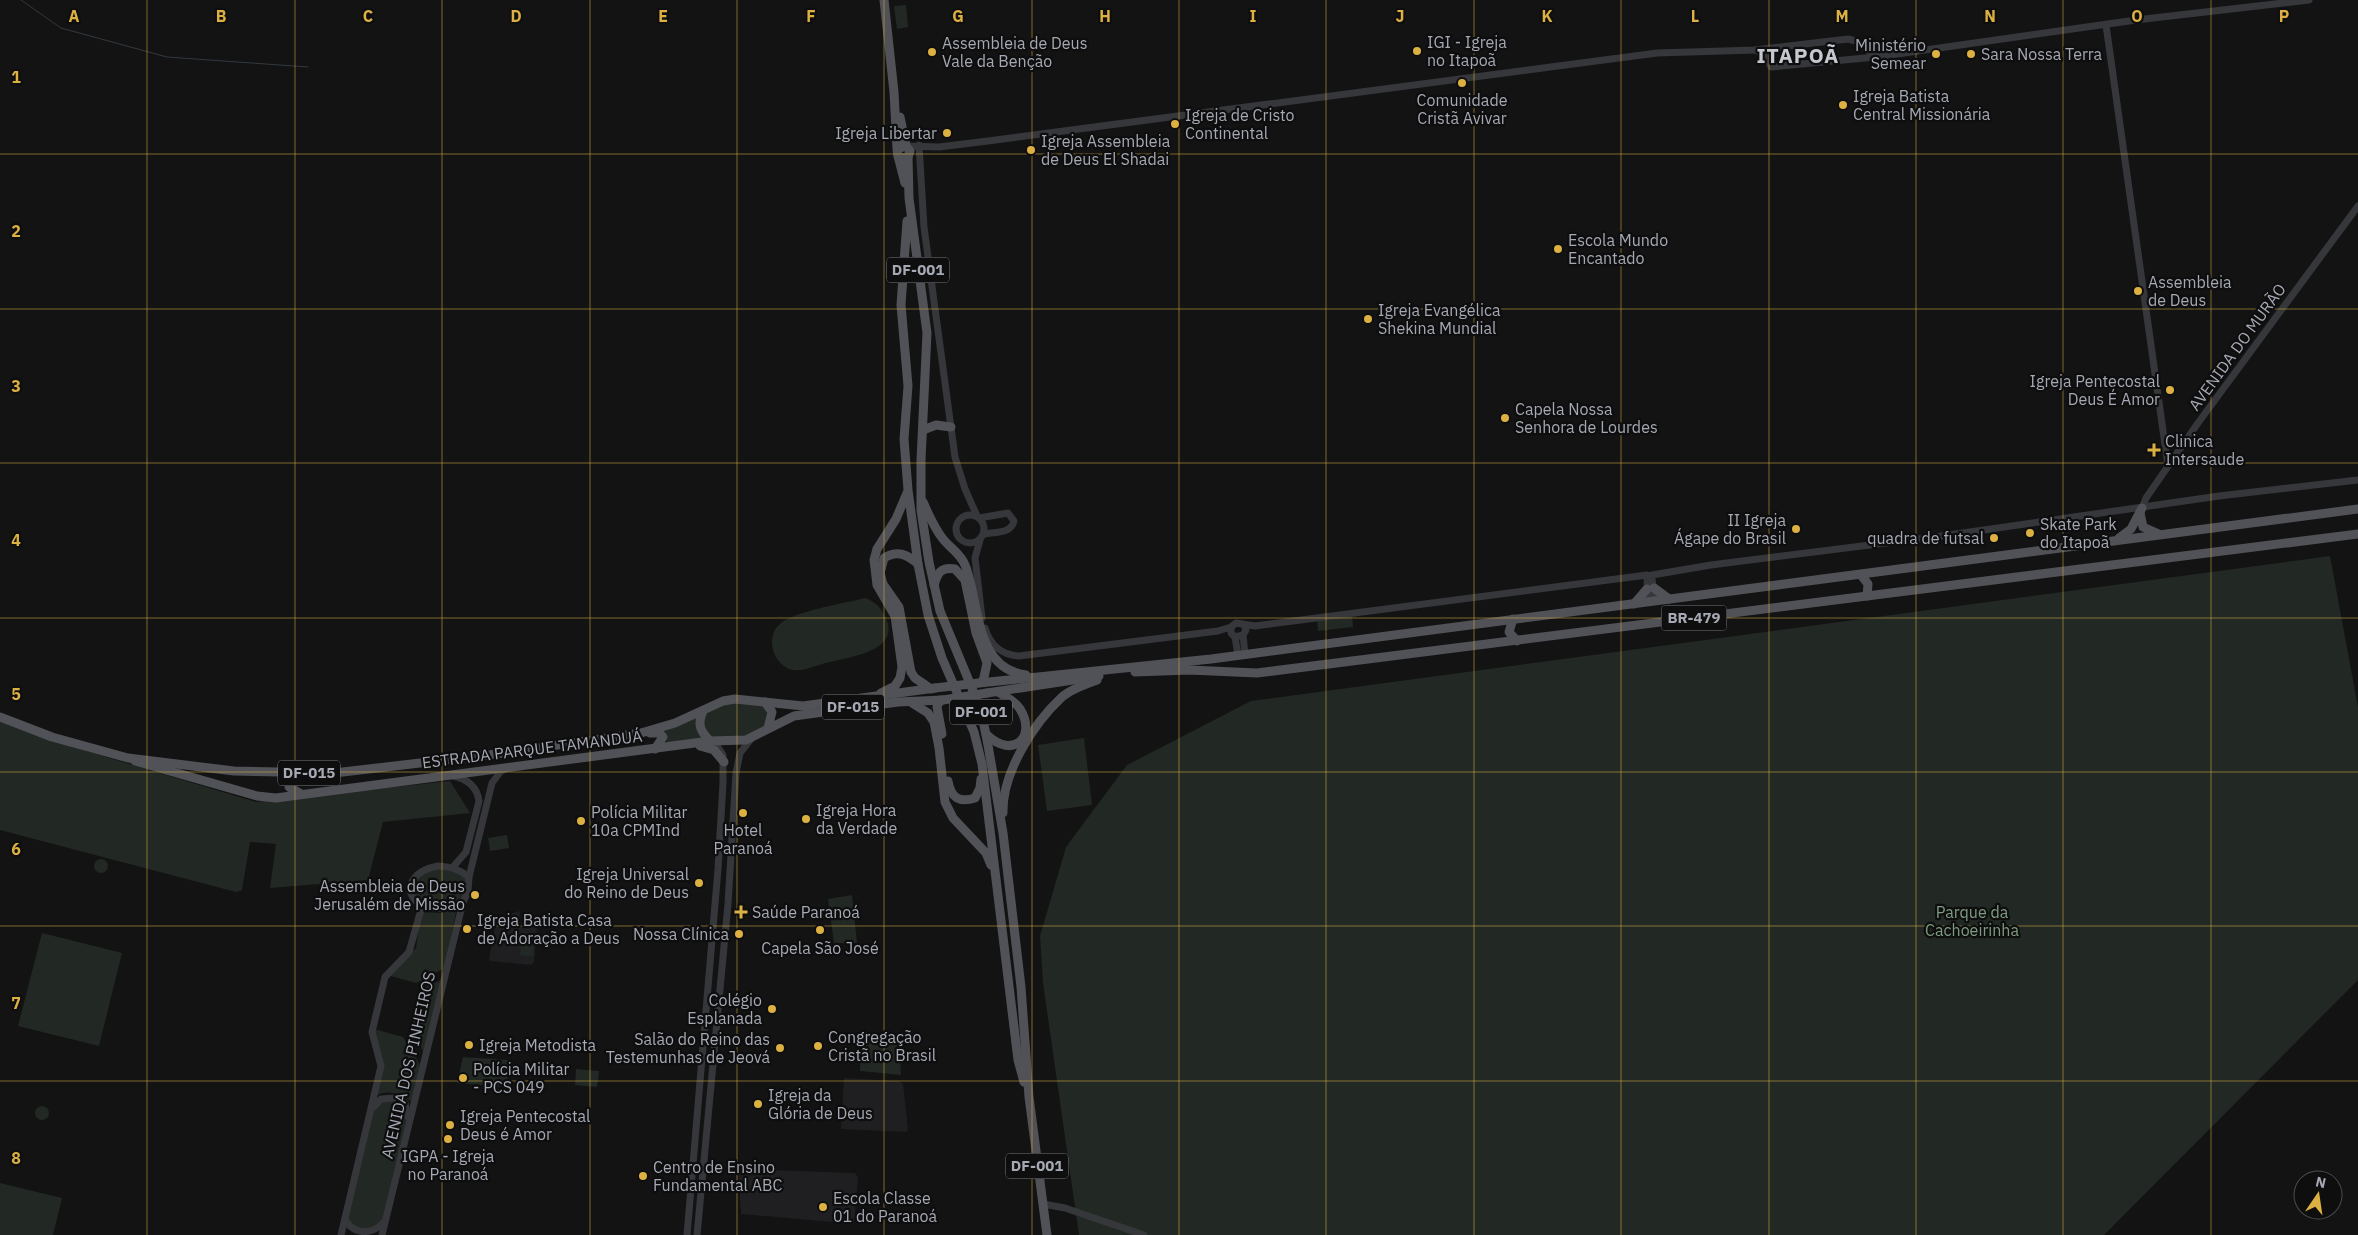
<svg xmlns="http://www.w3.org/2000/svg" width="2358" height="1235" font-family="'IBM Plex Sans',sans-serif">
<rect width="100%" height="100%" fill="#131314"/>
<g fill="#1f1f21">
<polygon points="520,911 519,924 537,926 534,962 531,965 490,961 489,959 497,917"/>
<polygon points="844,1078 899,1081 903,1084 908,1129 906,1132 841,1129"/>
<polygon points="738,1169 855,1173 858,1177 854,1224 741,1214"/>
</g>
<g fill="#222823">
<polygon points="906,5 908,27 897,29 894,6"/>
<polygon points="2330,556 2358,707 2358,980 2104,1235 1079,1235 1043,983 1040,936 1066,847 1127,765 1251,701"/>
<path d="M865,598C876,602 881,608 886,618C901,652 848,657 826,663C817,665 803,672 793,670C773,666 764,636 781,623C795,611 846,603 865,598Z"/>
<polygon points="1352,616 1353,627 1318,631 1317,620"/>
<path d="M735,702L763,706L768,710L767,727L753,736L711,740C688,717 713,706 735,702Z"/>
<polygon points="699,716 705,739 666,744 668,735 661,730"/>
<polygon points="0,720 73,747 256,802 450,781 470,813 383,822 368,880 270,888 276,844 250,842 242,890 236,892 0,830"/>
<polygon points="1084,738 1092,805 1047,811 1038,745"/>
<polygon points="507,835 509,848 490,851 488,838"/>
<circle cx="101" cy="866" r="7"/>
<polygon points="445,868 467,878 468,885 462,900 433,907 416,900 413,884 426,871"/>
<polygon points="852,895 857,943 834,943 828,899"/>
<polygon points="457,907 445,968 416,983 387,975 416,948 421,912 442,913"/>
<polygon points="522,932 535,933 533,957 520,955"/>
<polygon points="42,933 122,953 99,1046 18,1026"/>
<polygon points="443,979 425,1054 411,1030 421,989"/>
<path d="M370,1028L403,1037L420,1065L412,1102C400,1093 388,1089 375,1096L383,1068Z"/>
<polygon points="861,1040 899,1041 901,1075 860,1071"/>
<polygon points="463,1057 509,1060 507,1087 457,1083"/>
<polygon points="576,1069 599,1071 597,1087 575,1085"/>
<polygon points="389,1100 403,1104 406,1111 406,1122 384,1218 371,1231 352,1227 348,1217 372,1113 377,1104"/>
<circle cx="42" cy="1113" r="7"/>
<polygon points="0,1183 62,1198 53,1235 0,1235"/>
</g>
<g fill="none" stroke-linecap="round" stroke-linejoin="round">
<polyline stroke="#32393f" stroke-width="1" points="21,0 61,28 167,57 308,67"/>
<g stroke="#36373b" stroke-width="7">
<polyline points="2106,25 2168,466"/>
<polyline points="1756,50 1765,56 1771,67 1876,57 2136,20 2309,0"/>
<polyline points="919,145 924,227 955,457 965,489 977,516"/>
<polyline points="906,146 939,147 988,141 1657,53 1755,50 1848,39 1856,41 1876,57"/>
<polyline points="2142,508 2146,498 2198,423 2358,206"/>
<circle cx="970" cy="529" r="14"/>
<path d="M979,518L1008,513L1014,521C1011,534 995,532 984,534"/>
<polyline points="980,540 975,558 982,618"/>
<polyline points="1652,575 1711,565 1942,536 2219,496 2358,480"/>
<polyline points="1647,579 1648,602"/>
<polyline points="1652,579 1655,601"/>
<polyline points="1244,625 1246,630 1243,635 1235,637 1231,633 1231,627 1236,623 1255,626 1647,575"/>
<path d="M985,628C990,645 1002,655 1019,656L1218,631L1231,627"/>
<polyline points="1243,635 1245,654"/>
<polyline points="1235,637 1238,655"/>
<path d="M438,866C451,867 459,869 469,877L468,892L463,902C410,926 389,875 438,866Z"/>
<path d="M453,867L466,852L479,801C477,786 467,779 453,776"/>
<polyline points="469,877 492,783 501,771 505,769"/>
<polyline points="374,1107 381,1099 395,1098 405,1103 408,1117"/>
<polyline points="1043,1204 1065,1208 1144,1235"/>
<path d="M345,1219C353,1235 372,1235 383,1223"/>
<polyline points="341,1235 381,1066 372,1032 385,977 409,952 422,906"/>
<polyline points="382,1235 463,902"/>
<polyline points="687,1235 718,869 723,783 723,755 717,746 710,741"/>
<polyline points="697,1235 728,904 736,773 740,753 751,739"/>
</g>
<g stroke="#515257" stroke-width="9">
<polyline points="884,0 894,92 897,149 898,156 901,158 908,157 910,151 906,146 897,149"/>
<polyline points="900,117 906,146"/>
<polyline points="898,156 905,183"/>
<polyline points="908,157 909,198 927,333 921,460 921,510 929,562 940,611 981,710 988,745 1003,833 1021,987 1029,1097 1047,1235"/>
<polyline points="907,221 901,305 908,386 904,439 908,490 918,564 928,615 942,658 974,732 982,764 1018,1060 1024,1082"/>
<polyline points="923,430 936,425 951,427"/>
<path d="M923,502C929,515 934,528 943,539C950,548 961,554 965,565C980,602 974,669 1026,675"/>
<polyline points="2140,513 2143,527 2159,534"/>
<polyline points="2119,538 2131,529 2142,508"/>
<path d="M918,564C907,554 897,550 884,558L880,573L883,584L899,607L911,672L915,678L931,689"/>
<polyline points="1861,575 1868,584 1867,596"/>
<path d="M934,585C938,572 941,567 955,569L965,580L976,633L987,663L983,682"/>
<polyline points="1654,588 1669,599"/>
<polyline points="1634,604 1647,589"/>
<polyline points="1513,619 1509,632 1517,641"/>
<polyline points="1135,672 1189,670 1257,673 2358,534"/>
<polyline points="979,683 1211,659 2358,509"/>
<polyline points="881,693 895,686 900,678 902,667 895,616 877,585 874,560 877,549 896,519 907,493"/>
<polyline points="987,693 1099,676"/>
<polyline points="940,700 937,707 942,734"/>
<polyline points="765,702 772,712 768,728"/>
<polyline points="912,703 928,713 934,722 939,748 945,802 953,818 986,853 991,865"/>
<path d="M703,711C697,724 700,731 710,741"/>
<polyline points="0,717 52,737 128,758 234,771 334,773 489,755 641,733 675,723 723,701 735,699 803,706 935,688"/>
<polyline points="650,733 659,733 663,737 655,749"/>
<path d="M986,734C1014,761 1037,736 1020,709C1015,701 1006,697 998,692"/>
<polyline points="700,746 714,750 724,762"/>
<polyline points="135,761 257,796 276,798 710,741 746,740 794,716 898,702 943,700"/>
<path d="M300,773C292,776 289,779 289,787L301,794"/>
<path d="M948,781C951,798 959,803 975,798L980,788L981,779"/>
<path d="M1003,813C1002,773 1033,724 1062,697C1071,689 1086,684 1097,680"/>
</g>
<g stroke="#515257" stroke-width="9">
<polyline points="935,688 979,683"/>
<polyline points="943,700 987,693"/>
</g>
</g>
<path fill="none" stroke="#ddb042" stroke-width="1" stroke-opacity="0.55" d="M147,0V1235M295,0V1235M442,0V1235M590,0V1235M737,0V1235M884,0V1235M1032,0V1235M1179,0V1235M1326,0V1235M1474,0V1235M1621,0V1235M1769,0V1235M1916,0V1235M2063,0V1235M2211,0V1235M0,154H2358M0,309H2358M0,463H2358M0,618H2358M0,772H2358M0,926H2358M0,1081H2358"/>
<g fill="#ddb042" stroke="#0e0e0f" stroke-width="2">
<circle cx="1417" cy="51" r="5"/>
<circle cx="932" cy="52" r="5"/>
<circle cx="1936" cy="54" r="5"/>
<circle cx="1971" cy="54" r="5"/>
<circle cx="1462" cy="83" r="5"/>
<circle cx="1843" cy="105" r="5"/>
<circle cx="1175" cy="124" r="5"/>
<circle cx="947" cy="133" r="5"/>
<circle cx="1031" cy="150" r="5"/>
<circle cx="1558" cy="249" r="5"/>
<circle cx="2138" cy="291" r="5"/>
<circle cx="1368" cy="319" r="5"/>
<circle cx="2170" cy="390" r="5"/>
<circle cx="1505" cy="418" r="5"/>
<path d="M2151.5 442.5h5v5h5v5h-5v5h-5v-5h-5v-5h5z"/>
<circle cx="1796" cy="529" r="5"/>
<circle cx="2030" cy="533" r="5"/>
<circle cx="1994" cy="538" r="5"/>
<circle cx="743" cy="813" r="5"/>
<circle cx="806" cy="819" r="5"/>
<circle cx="581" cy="821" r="5"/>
<circle cx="699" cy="883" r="5"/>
<circle cx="475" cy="895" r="5"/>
<path d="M738.5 904.5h5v5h5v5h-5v5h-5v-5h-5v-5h5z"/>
<circle cx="467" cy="929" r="5"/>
<circle cx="820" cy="930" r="5"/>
<circle cx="739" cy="934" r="5"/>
<circle cx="772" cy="1009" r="5"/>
<circle cx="469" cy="1045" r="5"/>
<circle cx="818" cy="1046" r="5"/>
<circle cx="780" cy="1048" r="5"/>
<circle cx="463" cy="1078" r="5"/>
<circle cx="758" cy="1104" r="5"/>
<circle cx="450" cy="1125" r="5"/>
<circle cx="448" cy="1139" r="5"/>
<circle cx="643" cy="1176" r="5"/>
<circle cx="823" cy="1207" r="5"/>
</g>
<g text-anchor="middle" stroke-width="4.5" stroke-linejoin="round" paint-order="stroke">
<g fill="#0e0e0f" stroke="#787a82" stroke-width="1">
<rect x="887" y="257.5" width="62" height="25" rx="4"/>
<rect x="1661.5" y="605.5" width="65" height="25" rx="4"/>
<rect x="822" y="694.5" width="62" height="25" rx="4"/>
<rect x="950" y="699.5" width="62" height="25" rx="4"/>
<rect x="278" y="760.5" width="62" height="25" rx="4"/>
<rect x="1006" y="1153.5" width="62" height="25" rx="4"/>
</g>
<g font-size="15" font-weight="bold" fill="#a6a9b3">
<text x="918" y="275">DF-001</text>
<text x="1694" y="623">BR-479</text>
<text x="853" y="712">DF-015</text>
<text x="981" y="717">DF-001</text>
<text x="309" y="778">DF-015</text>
<text x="1037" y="1171">DF-001</text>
</g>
<g font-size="16" fill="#a6a9b3" stroke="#0e0e0f" text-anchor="start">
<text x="1427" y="48">IGI - Igreja<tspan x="1427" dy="18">no Itapoã</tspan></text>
<text x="942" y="49">Assembleia de Deus<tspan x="942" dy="18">Vale da Benção</tspan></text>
<text x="1926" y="51" text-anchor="end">Ministério<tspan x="1926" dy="18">Semear</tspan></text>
<text x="1981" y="60">Sara Nossa Terra</text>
<text x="1853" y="102">Igreja Batista<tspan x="1853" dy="18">Central Missionária</tspan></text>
<text x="1462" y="106" text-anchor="middle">Comunidade<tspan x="1462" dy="18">Cristã Avivar</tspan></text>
<text x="1185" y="121">Igreja de Cristo<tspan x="1185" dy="18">Continental</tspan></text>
<text x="937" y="139" text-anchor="end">Igreja Libertar</text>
<text x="1041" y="147">Igreja Assembleia<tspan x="1041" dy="18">de Deus El Shadai</tspan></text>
<text x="1568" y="246">Escola Mundo<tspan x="1568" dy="18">Encantado</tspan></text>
<text x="2148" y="288">Assembleia<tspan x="2148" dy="18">de Deus</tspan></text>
<text x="1378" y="316">Igreja Evangélica<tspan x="1378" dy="18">Shekina Mundial</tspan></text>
<text x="2160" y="387" text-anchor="end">Igreja Pentecostal<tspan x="2160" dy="18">Deus É Amor</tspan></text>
<text x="1515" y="415">Capela Nossa<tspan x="1515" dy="18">Senhora de Lourdes</tspan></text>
<text x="2165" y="447">Clinica<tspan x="2165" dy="18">Intersaude</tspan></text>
<text x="1786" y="526" text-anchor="end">II Igreja<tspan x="1786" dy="18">Ágape do Brasil</tspan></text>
<text x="2040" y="530">Skate Park<tspan x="2040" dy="18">do Itapoã</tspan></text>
<text x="1984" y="544" text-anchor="end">quadra de futsal</text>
<text x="816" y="816">Igreja Hora<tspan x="816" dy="18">da Verdade</tspan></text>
<text x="591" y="818">Polícia Militar<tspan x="591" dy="18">10a CPMInd</tspan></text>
<text x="743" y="836" text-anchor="middle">Hotel<tspan x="743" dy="18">Paranoá</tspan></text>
<text x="689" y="880" text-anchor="end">Igreja Universal<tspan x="689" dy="18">do Reino de Deus</tspan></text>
<text x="465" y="892" text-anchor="end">Assembleia de Deus<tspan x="465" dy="18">Jerusalém de Missão</tspan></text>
<text x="752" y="918">Saúde Paranoá</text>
<text x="477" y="926">Igreja Batista Casa<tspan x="477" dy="18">de Adoração a Deus</tspan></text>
<text x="729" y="940" text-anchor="end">Nossa Clínica</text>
<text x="820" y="954" text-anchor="middle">Capela São José</text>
<text x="762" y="1006" text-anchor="end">Colégio<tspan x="762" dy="18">Esplanada</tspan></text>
<text x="828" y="1043">Congregação<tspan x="828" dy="18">Cristã no Brasil</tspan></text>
<text x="770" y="1045" text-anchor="end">Salão do Reino das<tspan x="770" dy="18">Testemunhas de Jeová</tspan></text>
<text x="479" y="1051">Igreja Metodista</text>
<text x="473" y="1075">Polícia Militar<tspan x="473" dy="18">- PCS 049</tspan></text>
<text x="768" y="1101">Igreja da<tspan x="768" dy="18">Glória de Deus</tspan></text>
<text x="460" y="1122">Igreja Pentecostal<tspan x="460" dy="18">Deus é Amor</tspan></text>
<text x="448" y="1162" text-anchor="middle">IGPA - Igreja<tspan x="448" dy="18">no Paranoá</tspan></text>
<text x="653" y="1173">Centro de Ensino<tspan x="653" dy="18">Fundamental ABC</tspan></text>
<text x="833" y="1204">Escola Classe<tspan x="833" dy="18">01 do Paranoá</tspan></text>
</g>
<g font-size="16" fill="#a6a9b3" stroke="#0e0e0f">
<text transform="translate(2237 347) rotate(-54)" y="6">AVENIDA DO MURÃO</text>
<text transform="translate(532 749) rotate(-7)" y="6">ESTRADA PARQUE TAMANDUÁ</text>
<text transform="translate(408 1065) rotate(-77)" y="6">AVENIDA DOS PINHEIROS</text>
</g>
<g font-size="16" fill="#7f9c82" stroke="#0e0e0f">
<text x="1972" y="918">Parque da<tspan x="1972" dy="18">Cachoeirinha</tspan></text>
</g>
<g font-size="21" font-weight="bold" letter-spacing="1" fill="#c6c8d0" stroke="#0e0e0f">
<text x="1798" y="63">ITAPOÃ</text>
</g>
</g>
<g font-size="16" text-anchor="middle" font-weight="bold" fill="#ddb042" stroke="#0e0e0f" stroke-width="4.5" stroke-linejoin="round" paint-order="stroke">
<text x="74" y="22">A</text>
<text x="221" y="22">B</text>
<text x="368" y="22">C</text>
<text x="516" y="22">D</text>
<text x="663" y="22">E</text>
<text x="811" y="22">F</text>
<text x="958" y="22">G</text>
<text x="1105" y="22">H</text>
<text x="1253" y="22">I</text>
<text x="1400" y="22">J</text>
<text x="1547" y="22">K</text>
<text x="1695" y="22">L</text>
<text x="1842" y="22">M</text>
<text x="1990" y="22">N</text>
<text x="2137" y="22">O</text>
<text x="2284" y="22">P</text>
<text x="16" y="83">1</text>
<text x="16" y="237">2</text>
<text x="16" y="392">3</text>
<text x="16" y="546">4</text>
<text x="16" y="700">5</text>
<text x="16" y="855">6</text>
<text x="16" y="1009">7</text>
<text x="16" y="1164">8</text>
</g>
<g transform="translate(2318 1195) rotate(13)"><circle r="24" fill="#0e0e0f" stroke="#4b4c51"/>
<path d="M0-4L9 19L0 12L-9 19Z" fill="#ddb042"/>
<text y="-8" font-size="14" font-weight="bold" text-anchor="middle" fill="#a6a9b3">N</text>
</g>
</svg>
